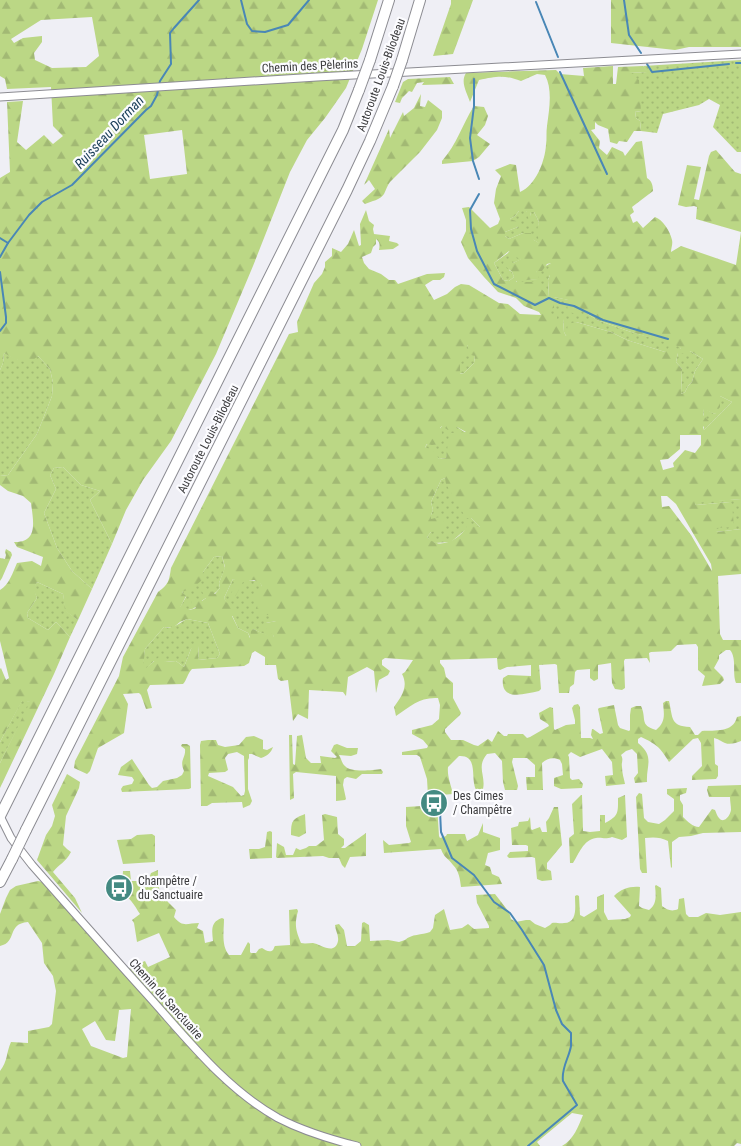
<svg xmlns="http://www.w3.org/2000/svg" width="741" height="1146" font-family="'Roboto Condensed',sans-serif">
<defs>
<pattern id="grass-dots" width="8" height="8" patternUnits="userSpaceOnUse" patternTransform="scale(1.25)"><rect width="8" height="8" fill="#bbd785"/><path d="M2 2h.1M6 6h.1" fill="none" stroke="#a2b974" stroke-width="1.8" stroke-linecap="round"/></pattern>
<pattern id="forest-firs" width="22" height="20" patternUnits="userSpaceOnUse" patternTransform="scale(1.25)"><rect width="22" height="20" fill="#bbd785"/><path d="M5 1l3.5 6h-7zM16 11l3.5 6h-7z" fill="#a2b974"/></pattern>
</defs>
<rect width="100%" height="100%" fill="#efeff5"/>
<g fill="url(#grass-dots)">
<polygon points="741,60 741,152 737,152 713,127 720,105 709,99 699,105 663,114 657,133 641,131 640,121 636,118 635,111 641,112 628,73 647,72 643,66"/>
<polygon points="519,211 526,211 530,216 531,211 534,212 539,222 538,230 540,244 523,233 509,239 505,236 505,232 518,227 510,219 515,216"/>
<polygon points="509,251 522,259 513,263 509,270 512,272 514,277 509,281 503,280 494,263 508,253"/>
<polygon points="551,263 550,275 548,280 549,298 517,282 516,280 538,279 536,271"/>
<polygon points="554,297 569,300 568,312 582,310 597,320 631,332 682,346 680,349 665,352 627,340 611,332 576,322 566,336 564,332 563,319 557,319 549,315 549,309"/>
<polygon points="466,344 475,356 474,363 464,373 459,374 460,362"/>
<polygon points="690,351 703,359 695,371 692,382 688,386 685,392 681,394 682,369 676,362 678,353"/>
<polygon points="4,353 19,360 38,356 50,369 53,383 52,396 37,434 8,475 0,476 0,370 3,363"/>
<polygon points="720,396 732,402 704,430 703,408 715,414"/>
<polygon points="442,426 457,427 466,433 452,433 446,458 439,459 425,447"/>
<polygon points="63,467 81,485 100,491 90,500 112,544 92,589 72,571 57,548 44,513 56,489 50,475 54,468"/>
<polygon points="445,478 471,518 480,527 465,530 451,542 435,543 431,542 427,537 431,532 431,515 433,510 431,502 441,480"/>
<polygon points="741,499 741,529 716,532 715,528 730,504 730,502 696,505 694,502"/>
<path d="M222,556L225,568L219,583L220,588C215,594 212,595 206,598C192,606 199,612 179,609L186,597L182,592L203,572L214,557Z"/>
<path d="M233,579C242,583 251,579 260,582L262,586L258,615H276V621L266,623L274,636L272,638L253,629L251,639L248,633L238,628L224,598Z"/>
<polygon points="37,582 63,594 66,611 78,620 70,637 56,622 48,630 28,618 27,613 37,598 33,589"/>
<path d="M187,619L208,623L220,654L217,658L198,660L199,646L191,649L184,667L176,661L165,662L154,661L145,670L142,669L145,649L164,627C174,629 179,623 187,619Z"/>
<polygon points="22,700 31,702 0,763 0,742"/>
</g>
<g fill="url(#forest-firs)" fill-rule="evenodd">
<path d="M0,0H378L362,49L346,88L325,118L307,140L290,172L253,266L216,354L171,441L143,480L126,510L112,544L90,500L100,491L81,485L63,467L54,468L50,475L56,489L44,513L57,548L72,571L92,589L78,620L65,611L63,594L37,582L34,589L37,598L27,613L28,618L48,630L56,622L70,637L54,674L0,788V763L30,702L22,701L0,742V669L1,668L6,680L9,678L0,641V590C9,585 13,572 17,563L32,561L41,566L43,557L17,547L14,542C39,543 33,520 31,503L23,496L8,491L0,485V476L8,475L37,434L52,396L53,383L50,369L38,356C26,367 17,360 4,353L3,363L0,370V178L10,172L7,102L23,101L17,142L26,150L44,135L53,144L63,136L53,126L51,87L7,89L5,79L0,76ZM92,17L99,56L86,67L52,68L35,60L34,53L42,42V36L23,38L14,43L11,39L41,20ZM182,130L187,174L150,179L144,135Z"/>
<polygon points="451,0 473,0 453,54 433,56 451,4"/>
<polygon points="611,0 741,0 741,47 689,47 675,50 611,43"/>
<path d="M613,66V84H616L618,67L643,66L648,72L629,73L639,80L641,112L635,111L636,118L640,121L641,131H634L627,142L619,141L617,144L610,142L608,129L598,125L595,122V129L591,130L600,141L599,148L607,155L612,147L623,152L625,156L636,142L642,141L647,178C652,181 653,186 653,191L632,207L634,212L630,215L633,223L637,221L643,228L655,217C663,220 670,231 672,240C673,244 671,248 671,252L681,246L736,265L741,232L696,219L697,207L694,206L686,207L678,205L687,165L701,167L694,199L699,200L709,156L711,152L716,150L735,172L741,174V499L695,503L696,505L730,502L732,504L734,527L716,528V532L741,529V574L718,576L720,634L723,640H741V683H736C732,673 737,658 730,650H726L719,655V659L714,668L723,677L724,680L720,684L702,686L705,676L698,670V647L696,644L677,645L671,651L651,652L649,653L650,663L647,658L625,659L624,661L625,688L622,690L615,689L612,683L611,663L598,665V679L594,681L590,678V669L577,670L575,672L574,684L570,687L569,693H559L557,665L555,664L539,665L541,689L539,691C524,694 500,702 503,678L508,675L531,676V665L507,667L500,670L498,669L497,658L440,660V663L444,668L446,677L453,683V698L461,713L460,715L445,729V732L451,740H463L474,745L478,746L488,739L492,742L498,731L504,736H507L508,734H523L527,738L530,737L549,726L548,724L540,719L539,713L550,707L553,708L554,729L555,730L566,725L575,724V720L572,708L574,705L578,704L580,707L581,738H590L593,739L591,735L592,729H593L600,734L603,733L598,709L599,708L614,705L618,725L620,728L629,731L630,730V715L631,708L636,706H641C647,719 639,725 656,730C666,722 664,714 663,703L666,701H669C673,718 670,726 690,727L695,735H698L702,731C715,730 733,733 737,717L741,716V741C736,743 730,745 725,743C720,741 719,739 714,738L715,764L718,766V776L716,779L692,780V776L702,766L701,743L698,738L693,739L669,762C660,747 656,744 641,737L638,739V743C655,757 646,765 647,782L635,783L634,778L638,773L637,754L632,749L626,751L621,755C624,760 621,762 622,767C622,773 624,779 625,784L606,786L605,776L613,775L612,762L602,749L580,757L571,752L568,755L569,757L570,778L572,780L579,779L583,784L582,788L561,789L554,786V778L563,775L562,764L560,760C554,757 547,758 542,763L543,790H527L526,777H535V765L527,758H513L512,762L518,786L517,790H505L503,782L502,761L495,753L487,754C476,767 486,775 483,789L476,790C470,778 479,755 459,756L448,767C447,776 451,785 453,794L428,796L427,779L420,757L417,755H402V752L427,748L428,746L423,740L412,734V730L432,725L439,719L440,705L438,698C419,697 411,706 396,716L394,707C401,697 409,687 402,674L405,672L413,660L385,658L382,660V665L390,671L388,675L379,680L376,693L374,671L367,667L348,677L346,696L343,692L309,690L308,719L298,714L293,721L288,680L281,681L278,679L276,665H265V657L255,651L252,653L249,663L244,666L192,669C187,674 187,680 183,684L150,685L147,690L152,708L146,709L141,695L139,693L123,694L128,704L124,733L98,748L90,771L87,774L74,768L75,761L119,676L123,657L158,592C169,584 169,581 171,568L289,334L298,332L297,322L314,283L322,274L325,267V262L332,256V248L341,252L348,244L354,230L359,246L361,245L360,224L366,210L369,221L374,225L373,229L374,234L390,236L389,241L397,243L399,245L393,249L379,250C380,245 380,242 376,239V244L373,247L371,253L362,257L364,263L369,269L381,274L389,280H395L398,284L427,274L445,273L444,277L440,280H433L425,285L434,300L447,294L455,287L461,284L469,285L499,303L508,304L520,314L541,315L539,312L524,306L516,298L498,292L484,277L468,258L461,242L466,231V220L462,208L469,207L490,228L498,224L500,219L494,203L496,189L501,176L495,170L510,164L516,165L520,192C536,185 545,161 546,145C547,139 546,132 547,126C549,110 553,90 545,75L537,74L521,81C505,75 497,76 479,80L470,102C467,93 460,82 466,73L556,70L560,74L584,76L583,68ZM519,211H526L529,220L531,212H534L539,222L537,230L539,243L534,240L531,233H523L509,239L505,236V232L518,227L516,221L510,219L515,216ZM509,251L513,256L521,259L513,263L509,259L504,261L503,264L512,272L514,277L509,281L503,280L494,263ZM551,263L548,269L550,275L548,280L549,297L535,282H517L516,281L539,279L538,274L536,271H542L547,264ZM554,297L568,300L567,312L579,314L582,310L597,320L631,332L681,347L680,349L669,347L665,352L627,340L611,332L576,322L568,324L566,336L564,332L563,319H557V315H549V309L554,308ZM467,345L471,355L475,356L474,363L464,373L460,374V363L464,360ZM690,351L703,359L695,371L692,382L688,386L685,392L681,394L682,369L676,362L678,353L688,354ZM720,396L732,402L704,430L703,427L709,421L703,415V409L715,414L720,407ZM442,426L448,430L457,427L466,432L452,433L449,435L446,458L439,459L435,452L425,447L427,444L432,445L440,444L444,438L440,428ZM680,435H701V445L695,453L685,450L673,463L674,467L663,470L660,460L668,459L680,449ZM445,478L446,484L466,518H471L480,527L467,526C460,540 438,551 427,537L431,532L444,528L445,523L440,517L431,519V515L433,510L431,502L441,480ZM661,496H667L676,504L711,564L712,571L691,535L669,506L662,507ZM222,556L225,567L219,583L220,588L215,594L203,586L201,590L206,598L202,601L194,597L191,603L196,608L190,610L184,607L180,608L186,596L182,592L193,588L202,580L203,572L214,557ZM233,579L238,582L230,595L234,599L243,582L254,580L260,583L262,586L252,598L259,603L254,612L258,615H276V621L266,623L264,626L274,636L272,637L253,629L251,631L250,638L248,633L238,628L232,616L238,615L233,604L227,603L224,598ZM187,619L208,623L220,654L217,658L198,660L199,646L195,644L191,649L184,667L176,661L165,662L159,657L145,669H143L145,649L164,627H174L180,622Z"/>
<polygon points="450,77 454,84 422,85 424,82 417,83 412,92 409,91 402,98 400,103 395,102 403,82 408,79"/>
<path d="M421,94L420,106L425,107L428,100L442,111V118L437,130L420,152L390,182C387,186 386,190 384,194C380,200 372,201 365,204L362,201L375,189L369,180L364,185L389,129L390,138L403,112L404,116L414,108Z"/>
<path d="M474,106L484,107L488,116L485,125L477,135L490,144L479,157L473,161L442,164V161C457,144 462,125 474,106Z"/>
<polygon points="6,549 11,552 12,555 2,578 0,581 0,558 5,559 6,555 5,552"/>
<path d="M289,735H292L293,764L295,765L297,736L302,735L306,758L311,763H321L320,756L335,758L337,757L331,751L334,745L337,744L347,748H358L357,754L351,756L339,755C341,758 342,764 345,766C351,773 373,770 381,769L383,772L382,774H362L356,779L347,777L344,779L343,785L346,799L345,800L336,801V776L296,772L293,774L294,798L290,800Z"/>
<path d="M254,736L263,740V749L267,750L273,747C271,753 267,756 261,758L252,754H249V758L248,760V789L252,801L250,805L243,808L242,802L212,803L207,806H201L200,745L201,741L208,740H216L218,745L225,747L239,745L246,737ZM237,752L244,756L245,791L244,795L241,796L233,787L208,776L209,773L225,772L228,770L225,758L228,754Z"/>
<path d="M182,744H187L190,746L191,788L189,789L122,792L121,789L123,786L132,784L134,780L132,777L118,775L121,767L132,759L149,785L152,788L157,787L163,781L177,778L182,775L184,771C179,760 186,758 185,749L181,746Z"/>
<path d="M67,774L80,782L79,788L66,816L63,845L67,849L71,852C65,863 59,864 53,872L75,898L82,913L37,860L46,835L52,826L55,816L52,805Z"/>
<path d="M741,785V832L703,833L691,836L679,837L672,842V867L671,868L668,841C661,837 653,837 645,838L647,873H642L640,869L636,797L639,793L642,794L644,818L648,822L659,824L665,820L674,811V799L667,794V789L687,788L686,793L680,795V800L683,805V817C687,821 693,827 699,827L712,809L715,810C716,812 717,816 719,818C724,824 730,816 731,810C731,806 730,801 730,797H709L707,790L708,786Z"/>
<path d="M581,795H582L583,831L590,832L600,831V815H605V823C619,816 618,812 618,798L625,795L627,837L622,840L612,837C604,840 603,837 596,838C583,840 579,854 573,863H570L569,838L574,834L572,804Z"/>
<path d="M437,805L439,836L440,838L446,836L447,834H465L467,841L478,835L483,823V832L500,838V850L488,853L485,865L490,867L492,874L499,877L502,884L461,887C460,879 459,871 453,865C448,858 444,858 441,849L384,853L383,840L389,845L409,843L411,842L406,826V807Z"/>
<polygon points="554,807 558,807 562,845 547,863 547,869 551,871 552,880 542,881 537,879 535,858 532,857 509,858 507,856 510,852 528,851 528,846 526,845 512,845 511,828 518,826 519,822 528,821 530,817 531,829 532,830 540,827 542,832 547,832 546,822 549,818"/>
<path d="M305,814L306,833L299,837L291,835C291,821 292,819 305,814Z"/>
<polygon points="325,814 337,817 338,834 344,839 344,845 341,848 345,848 366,833 366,856 350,857 345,868 342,865 339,858 329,858 323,856 277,858 276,857 277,843 284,847 286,855 293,855 296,848 300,850 306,848 309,846 316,846 324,840 322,815"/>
<polygon points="270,831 272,832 272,858 250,859 249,849 259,849 265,847 267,832"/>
<polygon points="152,834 155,836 155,862 123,864 117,840 131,839 137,835"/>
<path d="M158,870V884L161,895L176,910L174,917C183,928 187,923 199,923L197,928L203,931L205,943L213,941C212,931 210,922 222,918L224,919C224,931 221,946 229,955H241L248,942L250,944V952L251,953H256L259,949L262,948C265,950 270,953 273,950C274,948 274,947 275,946L290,945L289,910L297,909L298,911C294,925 296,931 301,943C305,944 309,943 313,943C320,944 335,956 338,941C339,935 335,930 335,925L339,924L344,930L347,946H355L361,941L362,923L364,922L369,925L370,941L388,940L399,942L405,940C411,934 422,935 430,932L433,928L435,915L444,909L450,930L462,928L468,924L474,929L489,928V926L477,903L476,895L495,894L509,912L511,919L516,922L526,920H530L535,924L545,928L550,925L552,923C556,922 559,924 564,923C578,923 575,906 575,896L577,895L579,896L580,915L584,917L597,909V897L604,894V912L608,920L625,919L630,917L631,915L614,896C621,889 630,886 640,887L639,906L642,908L649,910C657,905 656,895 655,886L656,885L661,888L662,906C667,910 672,912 678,909L679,899L684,898L686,914L689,917H698L706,913L720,915L741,912V1144L737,1143L734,1146H562C574,1139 578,1127 583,1115L572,1113L537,1142L540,1146H0V1071C8,1061 6,1053 11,1042L28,1043V1031L49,1027L52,1024L56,991L53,976L44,963L42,943L28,922C6,924 18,942 0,946V914L6,898L10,890L16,886L38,881L42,882L123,972L128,968L145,961L148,967L170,957L159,933L137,942L134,923L132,920L140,914C134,905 130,896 119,893L122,886L123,871H130L131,881H148L151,873ZM131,1009L127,1057L123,1058L91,1046L82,1029L95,1021L106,1040L115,1041L119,1010Z"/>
</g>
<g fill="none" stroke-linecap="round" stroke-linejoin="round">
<g stroke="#4987b6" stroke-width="2">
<polyline points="241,0 247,24 252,31 265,32 288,25 309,0"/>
<polyline points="624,0 629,35 641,53"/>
<polyline points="536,2 558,57"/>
<polyline points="736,63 741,63"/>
<polyline points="647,64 652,72 729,64"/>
<polyline points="560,72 607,174"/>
<polyline points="474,79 474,106 470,138 473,161 479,179"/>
<polyline points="479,194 470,210 471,229 477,251 494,284 535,305 549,298 560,303 574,306 603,320 668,339"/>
<polyline points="0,238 8,243"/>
<polyline points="0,257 8,243 29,215 42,202 72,185 146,110 151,106 157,95 160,81 171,64 170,33 174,28 199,0"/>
<polyline points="0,272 6,317 6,323 0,331"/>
<path d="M440,811L441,832L452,858L474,875L494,902L510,913L522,930L544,965L556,1010L562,1024L571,1033C571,1037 571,1042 571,1046C569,1058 561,1068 563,1081L577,1105L528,1146"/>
</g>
<g stroke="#8c8c92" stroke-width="9">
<g id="tertiary">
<polyline points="0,97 317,77 741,54"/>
<path d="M0,816L11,838L32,865C69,907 106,949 143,990C185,1036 223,1087 278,1118C303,1131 329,1139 357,1146"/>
</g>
</g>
<g stroke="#8c8c92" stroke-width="12">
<g id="motorway">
<polyline points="370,60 389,0"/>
<polyline points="402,60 420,0"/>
<polyline points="0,816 343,130 359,90"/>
<polyline points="26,830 347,190 370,141 393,86"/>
<polyline points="0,882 12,859"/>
</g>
</g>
<use href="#tertiary" stroke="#fff" stroke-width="7"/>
<use href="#motorway" stroke="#fff" stroke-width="10"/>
<g stroke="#8c8c92" stroke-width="12" stroke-linecap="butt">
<g id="motorway-bridge">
<polyline points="393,86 402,60"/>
<polyline points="359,90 370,60"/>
<polyline points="12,859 26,830"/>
</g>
</g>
<use href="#motorway-bridge" stroke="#fff" stroke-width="10"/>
</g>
<defs>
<g id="bus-disc" transform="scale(1.4375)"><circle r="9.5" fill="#448a82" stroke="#fcfcff"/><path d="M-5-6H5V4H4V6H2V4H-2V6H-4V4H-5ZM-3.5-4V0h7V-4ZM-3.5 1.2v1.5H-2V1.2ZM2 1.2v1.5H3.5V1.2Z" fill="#fff"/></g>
</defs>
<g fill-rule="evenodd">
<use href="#bus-disc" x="434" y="803"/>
<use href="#bus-disc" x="119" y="888"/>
</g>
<g text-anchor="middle" stroke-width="4.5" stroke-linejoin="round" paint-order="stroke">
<g font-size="12" fill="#3b3b3d" stroke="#fcfcff">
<text transform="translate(310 66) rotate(-3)" y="4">Chemin des Pèlerins</text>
<text transform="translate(381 75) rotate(-70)" y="4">Autoroute Louis-Bilodeau</text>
<text transform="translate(208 439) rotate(-63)" y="4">Autoroute Louis-Bilodeau</text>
<text transform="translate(166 999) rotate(48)" y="4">Chemin du Sanctuaire</text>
</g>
<g font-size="12" fill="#3b3b3d" stroke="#fcfcff" text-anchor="start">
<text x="453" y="800">Des Cimes<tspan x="453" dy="14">/ Champêtre</tspan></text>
<text x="138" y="885">Champêtre /<tspan x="138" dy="14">du Sanctuaire</tspan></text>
</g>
<g font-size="14" font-style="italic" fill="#183c57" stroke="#fcfcff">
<text transform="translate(109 132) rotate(-47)" y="5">Ruisseau Dorman</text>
</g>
</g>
</svg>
